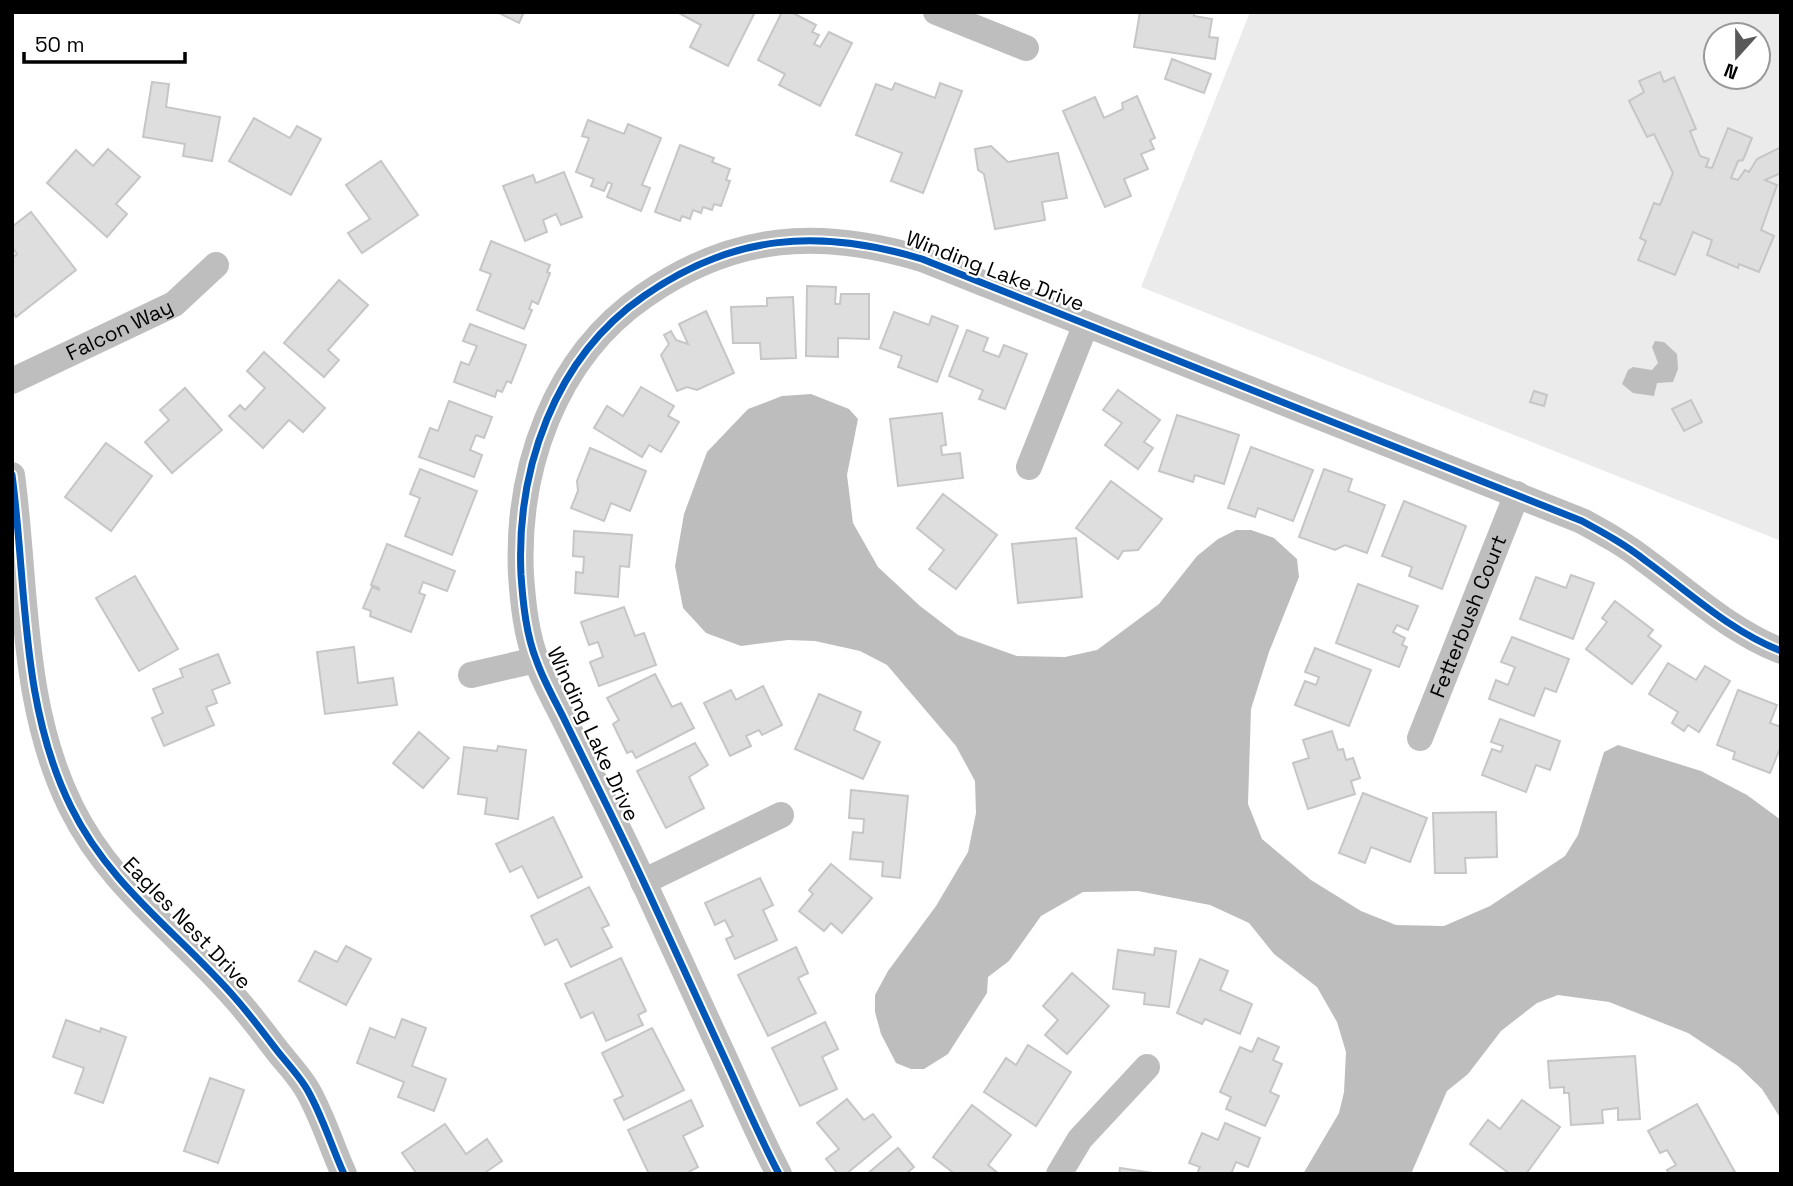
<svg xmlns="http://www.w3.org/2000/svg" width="1793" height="1186" font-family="'Space Grotesk',sans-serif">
<rect width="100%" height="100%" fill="#fff"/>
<path fill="#ebebeb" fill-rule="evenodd" d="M1250,12H1781V541L1141,287ZM1716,35H1758V77H1716Z"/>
<g fill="#bdbdbd">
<polygon points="1655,341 1664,342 1677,354 1678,369 1673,382 1657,383 1654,396 1633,393 1622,384 1628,370 1633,367 1652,370 1658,363 1652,347"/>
<polygon points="811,394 849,409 858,419 847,475 853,523 878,567 920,606 958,635 1017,656 1065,657 1097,650 1159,604 1197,556 1218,539 1236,530 1251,530 1274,538 1297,559 1299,577 1269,652 1251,709 1248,804 1262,839 1311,880 1361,911 1396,925 1444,926 1490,906 1565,856 1578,835 1604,752 1618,745 1701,771 1747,795 1781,820 1781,1119 1762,1089 1738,1066 1688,1033 1609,1002 1558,995 1537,1003 1501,1031 1468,1074 1447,1091 1411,1174 1303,1174 1339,1113 1344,1092 1346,1052 1337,1022 1317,987 1274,954 1249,923 1210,905 1138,891 1083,892 1041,916 1009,961 988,977 987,993 948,1054 924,1069 911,1069 896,1063 881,1034 875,1012 875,995 888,971 936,906 968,852 976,813 975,781 956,746 887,665 860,651 815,641 788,640 741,646 706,633 683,608 675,566 684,514 707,452 748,409 782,396"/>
</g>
<g fill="#dedede" stroke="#c6c6c6" stroke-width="2">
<polygon points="497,12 524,12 519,23"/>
<polygon points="677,12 755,12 728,66 690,47 701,25"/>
<polygon points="782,12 791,12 816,25 812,32 819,35 814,44 820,47 829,32 852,43 820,106 779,85 785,74 758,60"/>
<polygon points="1140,12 1194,12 1194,16 1212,19 1209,37 1218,38 1215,59 1134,47"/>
<polygon points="1172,59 1211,74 1204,93 1165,79"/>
<polygon points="1660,72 1664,82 1674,77 1696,129 1690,131 1700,156 1709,159 1706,167 1712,168 1728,128 1752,138 1743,160 1738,161 1731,178 1738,180 1745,170 1749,172 1757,159 1781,147 1781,173 1765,180 1777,185 1761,230 1774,236 1759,272 1739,264 1738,268 1707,255 1712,240 1693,232 1675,275 1638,260 1646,241 1640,238 1654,203 1660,205 1673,173 1654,134 1647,137 1629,101 1644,92 1639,81"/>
<polygon points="152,82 169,84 166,107 220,117 212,161 183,156 185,144 143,137"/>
<polygon points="895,83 935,98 940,83 962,91 923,193 891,181 902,153 856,135 876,84 892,90"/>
<polygon points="1137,96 1155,138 1150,140 1154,149 1141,154 1148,169 1124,179 1131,196 1105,207 1063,111 1095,97 1104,118 1123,109 1122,103"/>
<polygon points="254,118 290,138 297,126 321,139 291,195 229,161"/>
<polygon points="588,120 624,134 628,124 661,138 642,185 650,188 641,211 607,197 612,184 608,182 604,191 591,186 594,179 576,172 589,138 582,136"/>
<polygon points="680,145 714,158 712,162 730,169 726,180 730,181 721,206 714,204 712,210 703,207 701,213 693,210 690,219 682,216 680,221 655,212"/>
<polygon points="991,146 1008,162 1058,153 1067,198 1042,202 1045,220 995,229 984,174 978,170 975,149"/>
<polygon points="108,149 140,177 116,204 127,214 107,237 47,183 76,150 93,166"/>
<polygon points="381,161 418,215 362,253 348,233 370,219 346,185"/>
<polygon points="564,172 582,217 561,225 556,214 543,220 547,232 525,241 503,186 533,175 536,183"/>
<polygon points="31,212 76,270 16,317 12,311 12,258 17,254 12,247 12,227"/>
<polygon points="491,241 550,265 547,272 550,273 538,304 532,301 529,309 532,310 524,329 477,310 491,274 480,270"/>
<polygon points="339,280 368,305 328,350 339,360 324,377 284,343"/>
<polygon points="807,286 836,287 835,304 840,304 841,294 869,294 869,339 838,338 838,357 806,356"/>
<polygon points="793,297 796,358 761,359 760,343 733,343 731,307 767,306 767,298"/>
<polygon points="706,311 734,373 697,390 687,387 677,391 661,355 669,344 664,335 671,331 676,340 688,344 679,324"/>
<polygon points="894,312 929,325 932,316 958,326 937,382 898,367 902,356 880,348"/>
<polygon points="470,324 526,345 511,383 507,381 502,392 497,390 495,397 454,382 461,362 469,365 477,346 463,341"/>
<polygon points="967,330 988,338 983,351 999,357 1004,345 1027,354 1005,409 979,399 983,390 949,376"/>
<polygon points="264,352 325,408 303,432 289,420 263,448 229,416 240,405 245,410 265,388 247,371"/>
<polygon points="641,387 674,406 668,416 679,422 661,452 649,445 642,457 594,428 607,406 623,416"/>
<polygon points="185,388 222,430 172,473 145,442 169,420 160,410"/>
<polygon points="1118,390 1160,420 1144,442 1153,448 1138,469 1105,445 1122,423 1103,410"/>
<polygon points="1534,391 1547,395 1544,406 1530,402"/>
<polygon points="1691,400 1702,422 1684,431 1672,409"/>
<polygon points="449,401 492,417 484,438 476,435 470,450 482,455 474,477 419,457 430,428 438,431"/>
<polygon points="942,413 946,445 941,446 942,455 960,453 963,478 898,486 890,419"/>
<polygon points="1177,415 1239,435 1224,484 1195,475 1193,482 1159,471"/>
<polygon points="106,443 152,476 111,531 65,497"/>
<polygon points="1251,447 1313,470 1293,521 1258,508 1255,517 1228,508"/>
<polygon points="590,448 646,471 630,511 611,503 604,521 571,508 578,491 577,481"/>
<polygon points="420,469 477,491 452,555 405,536 420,498 410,494"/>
<polygon points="1324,469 1352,479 1348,491 1385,505 1367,553 1345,545 1335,550 1299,537"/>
<polygon points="1111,481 1162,519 1138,550 1123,551 1118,559 1076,528"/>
<polygon points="943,494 997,535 956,589 929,569 944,550 917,528"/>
<polygon points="1404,501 1466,526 1442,589 1409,576 1412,567 1382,556"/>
<polygon points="574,531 632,535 629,567 620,566 618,597 575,593 576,572 583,573 584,557 573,556"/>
<polygon points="1076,538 1082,597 1018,603 1012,544"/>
<polygon points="387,544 455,571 447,591 423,582 419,593 425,595 411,632 370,616 371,611 363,608 372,587 379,590 379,588 371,585"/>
<polygon points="1571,575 1594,583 1573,639 1520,619 1536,577 1566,588"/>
<polygon points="135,576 178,649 139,671 96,598"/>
<polygon points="1358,584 1418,606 1408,630 1397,625 1393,632 1405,638 1402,645 1407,647 1399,667 1336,643"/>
<polygon points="1615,601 1653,630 1648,636 1661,646 1632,684 1586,649 1607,622 1602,618"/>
<polygon points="624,607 635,636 644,633 656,665 599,686 590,662 603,657 598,642 589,645 581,622"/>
<polygon points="1512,637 1569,659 1556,692 1545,688 1534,716 1489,699 1496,680 1508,685 1515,667 1501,662"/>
<polygon points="354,647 358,683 393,678 397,705 325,714 317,652"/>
<polygon points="1315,648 1371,670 1349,726 1295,705 1305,681 1316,685 1319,677 1305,672"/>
<polygon points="218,654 230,683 212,690 217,703 206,707 214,725 164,746 152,718 163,713 153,689 183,677 180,669"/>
<polygon points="1668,663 1696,680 1705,666 1730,681 1699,732 1688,725 1684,731 1672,723 1678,712 1649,694"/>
<polygon points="655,674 672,707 681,703 694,728 636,758 632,751 627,753 613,724 619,720 607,698"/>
<polygon points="763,686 782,725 762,735 759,730 746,736 751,746 730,756 704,703 731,690 736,700"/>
<polygon points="1738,690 1777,705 1770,723 1781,727 1781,746 1770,773 1733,759 1735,752 1717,745"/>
<polygon points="819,694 861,712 854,730 880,742 863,779 795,749"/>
<polygon points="1500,719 1560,741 1550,770 1536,765 1526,792 1482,775 1492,749 1501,752 1503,746 1491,742"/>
<polygon points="1332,731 1338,750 1343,749 1346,760 1353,758 1360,778 1351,781 1355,794 1308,809 1293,763 1309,758 1303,740"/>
<polygon points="419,732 449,758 423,788 393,763"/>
<polygon points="695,743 708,765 689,777 704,808 666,828 637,771"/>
<polygon points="498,746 526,750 518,819 485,814 487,798 458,794 464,747 497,751"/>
<polygon points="851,790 908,796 900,878 882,876 883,862 850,859 853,832 863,833 864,819 849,818"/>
<polygon points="1363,793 1427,818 1410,862 1371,847 1365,863 1339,853"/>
<polygon points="1496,812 1497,857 1465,858 1466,873 1435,873 1433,813"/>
<polygon points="553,817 582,877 538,898 522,866 510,872 496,844"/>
<polygon points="831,864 872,898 842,933 831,923 824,931 799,911 813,894 809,890"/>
<polygon points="760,878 773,905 763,910 777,940 735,959 726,939 733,936 725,920 715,925 705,903"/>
<polygon points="589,887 609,925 602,928 612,947 571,967 557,939 545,945 531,916"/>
<polygon points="346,946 371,959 346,1005 299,981 315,951 337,962"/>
<polygon points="796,947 808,973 798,978 816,1013 768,1036 738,975"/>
<polygon points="1155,948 1176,951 1169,1007 1144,1004 1145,993 1113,989 1118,950 1154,955"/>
<polygon points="621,958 646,1011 638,1015 643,1025 606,1041 593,1012 581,1018 565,984"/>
<polygon points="1200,959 1228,971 1220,990 1252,1004 1240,1034 1205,1019 1202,1024 1177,1013"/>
<polygon points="1072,973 1109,1006 1067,1054 1045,1035 1058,1020 1043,1006"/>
<polygon points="402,1019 426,1028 412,1066 446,1079 434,1111 398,1097 404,1082 357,1063 370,1028 395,1038"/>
<polygon points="66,1020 100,1032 101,1028 126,1037 103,1103 75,1093 84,1068 53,1057"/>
<polygon points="825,1022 838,1049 822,1057 837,1089 800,1106 772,1048"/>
<polygon points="652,1028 684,1090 624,1120 614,1100 623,1096 602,1053"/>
<polygon points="1258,1038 1279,1047 1273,1060 1282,1064 1270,1092 1279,1096 1265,1126 1226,1109 1231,1097 1220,1092 1240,1047 1252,1052"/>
<polygon points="1028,1045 1071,1072 1036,1126 984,1092 1006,1058 1016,1065"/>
<polygon points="1635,1056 1640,1119 1618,1120 1618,1108 1602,1110 1603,1123 1571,1125 1569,1093 1564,1093 1564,1087 1550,1088 1548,1061"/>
<polygon points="210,1078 244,1090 218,1163 184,1151"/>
<polygon points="847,1099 864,1120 873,1114 891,1137 846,1174 838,1174 826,1159 839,1149 817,1123"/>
<polygon points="691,1100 703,1126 683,1136 698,1167 685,1174 649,1174 628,1130"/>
<polygon points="1522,1100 1560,1127 1526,1174 1510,1174 1470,1144 1488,1120 1500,1129"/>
<polygon points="1697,1104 1736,1174 1669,1174 1667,1170 1676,1165 1667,1150 1660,1153 1648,1131"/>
<polygon points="972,1105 1011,1135 988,1165 999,1174 955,1174 933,1157"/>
<polygon points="1225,1123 1260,1138 1248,1167 1236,1162 1231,1174 1197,1174 1200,1167 1189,1163 1202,1133 1218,1140"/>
<polygon points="445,1124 466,1154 487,1139 502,1161 483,1174 417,1174 402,1153"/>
<polygon points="898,1148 914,1167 906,1174 867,1174"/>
<polygon points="1120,1168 1160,1174 1119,1174"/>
</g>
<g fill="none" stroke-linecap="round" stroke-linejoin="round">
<g stroke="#bebebe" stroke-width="26">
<polyline points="936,12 1026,48"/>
<path id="s1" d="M12,381L174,304L216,265"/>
<polyline points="1029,467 1086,324"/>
<path d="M12,475C27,587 20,704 71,807C110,887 180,934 236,999C251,1016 265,1035 279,1053C288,1064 298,1075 305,1086C320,1109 332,1148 344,1174"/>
<polyline points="471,675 536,660"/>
<path id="s2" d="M1420,738L1517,494"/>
<polyline points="643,882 781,815"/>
<path d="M779,1174C761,1140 746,1105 730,1070C702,1009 674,947 645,885C620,831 593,778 567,725C557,704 545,684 537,662C526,635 523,603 521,575C516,470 554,358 644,296C733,234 819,228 922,259L1582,521C1604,533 1626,545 1646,561C1690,593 1730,631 1781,651"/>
<polyline points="1059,1174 1080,1139 1147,1067"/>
</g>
<g stroke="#fff" stroke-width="11">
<g id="cycleway">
<path d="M12,475C27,587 20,704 71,807C110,887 180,934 236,999C251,1016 265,1035 279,1053C288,1064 298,1075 305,1086C320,1109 332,1148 344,1174"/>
<path d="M779,1174C761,1140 746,1105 730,1070C702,1009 674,947 645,885C620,831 593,778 567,725C557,704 545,684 537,662C526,635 523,603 521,575C516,470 554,358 644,296C733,234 819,228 922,259L1582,521C1604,533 1626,545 1646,561C1690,593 1730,631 1781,651"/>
</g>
</g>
<use href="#cycleway" stroke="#0057b8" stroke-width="7"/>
</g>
<g text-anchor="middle" stroke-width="5" stroke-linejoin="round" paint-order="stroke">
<g font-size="21" fill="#000" stroke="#fff">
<text transform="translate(995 271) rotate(21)" y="7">Winding Lake Drive</text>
<text dy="7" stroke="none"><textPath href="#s1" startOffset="119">Falcon Way</textPath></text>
<text dy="7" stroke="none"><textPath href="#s2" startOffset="131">Fetterbush Court</textPath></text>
<text transform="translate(593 734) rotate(65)" y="7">Winding Lake Drive</text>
<text transform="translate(187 923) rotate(46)" y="7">Eagles Nest Drive</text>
</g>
</g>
<rect width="1793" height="1186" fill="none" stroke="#000000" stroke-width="28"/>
<g transform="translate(1737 56) rotate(201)"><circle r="33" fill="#ffffff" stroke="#999999" stroke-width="2"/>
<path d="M0-5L12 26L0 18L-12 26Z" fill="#595959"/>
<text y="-10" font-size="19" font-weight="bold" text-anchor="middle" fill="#000000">N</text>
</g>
<path d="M24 52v10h161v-10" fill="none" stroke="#000000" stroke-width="3.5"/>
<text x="35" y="52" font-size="21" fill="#000000" stroke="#ffffff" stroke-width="5" paint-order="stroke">50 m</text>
</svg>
